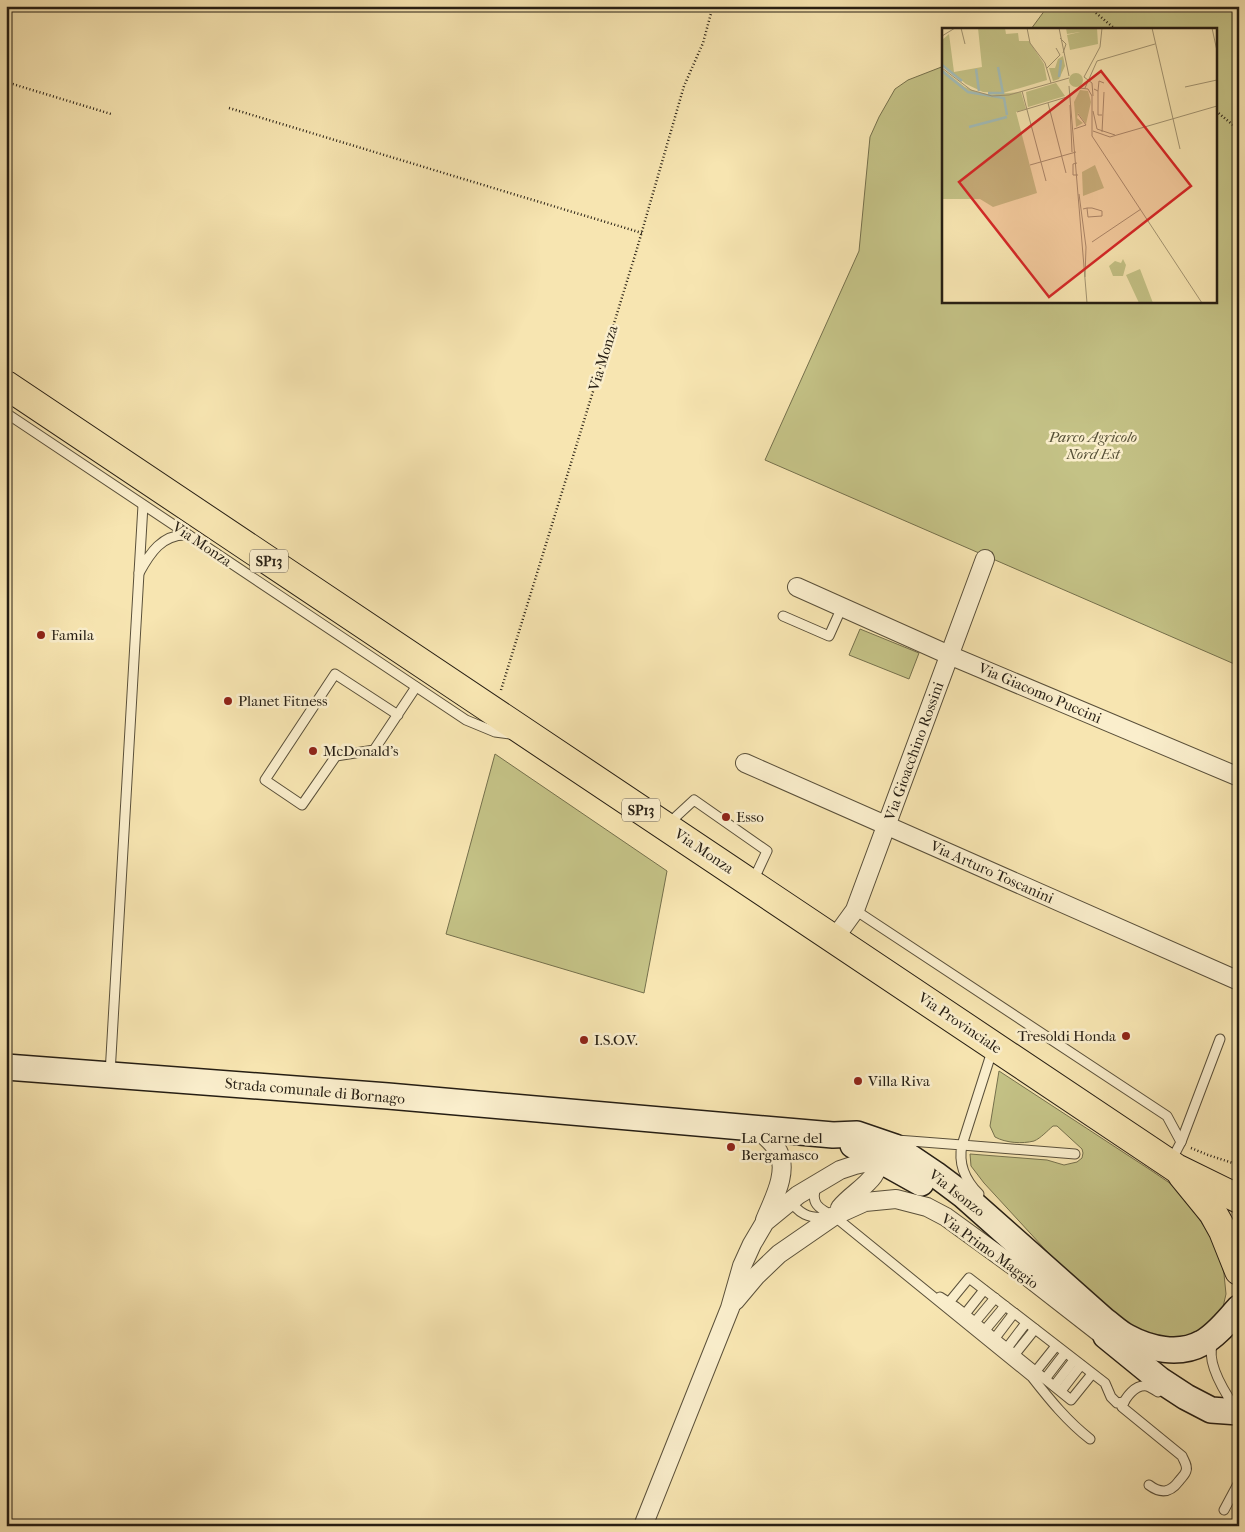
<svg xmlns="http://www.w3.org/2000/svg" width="1245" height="1532" font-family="'IM FELL French Canon',serif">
<rect width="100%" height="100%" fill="#f7e5b1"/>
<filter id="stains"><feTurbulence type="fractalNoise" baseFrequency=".004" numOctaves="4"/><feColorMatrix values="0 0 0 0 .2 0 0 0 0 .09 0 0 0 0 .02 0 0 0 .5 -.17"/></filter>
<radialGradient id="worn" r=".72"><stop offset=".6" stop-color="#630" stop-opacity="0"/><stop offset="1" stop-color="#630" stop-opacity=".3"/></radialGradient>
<g fill="#c4c286" stroke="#75704c">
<polygon points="1048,6 1239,6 1239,666 765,460 859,251 870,137 879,117 895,89 908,80 944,66 944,301 1216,301 1216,29 1031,29"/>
<polygon points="860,629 919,653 909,679 849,655"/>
<polygon points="495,754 667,871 644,993 446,934"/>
<path d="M999,1071L1152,1171L1174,1186L1189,1203L1212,1239L1220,1255L1224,1274L1226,1294L1223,1307L1213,1320L1200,1330L1183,1337L1161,1338L1137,1332L1088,1296L984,1183L971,1166L970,1154L1047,1160L1064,1165L1077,1162L1082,1158L1083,1153L1082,1149L1057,1126H1053C1047,1131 1041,1138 1034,1141C1022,1144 1006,1143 995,1137L990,1126Z"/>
</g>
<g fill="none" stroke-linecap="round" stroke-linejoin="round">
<g stroke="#5a503a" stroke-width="11">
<g id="lane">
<polyline points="6,413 466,720 495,732 510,734"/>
<path d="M143,505L139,573C150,553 162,534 187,535"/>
<polyline points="783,616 829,636 842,607"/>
<polyline points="398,715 335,674 265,780 302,805 336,756 374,750 416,687"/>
<polyline points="667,825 694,800 767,851 753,881"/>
<polyline points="855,910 1167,1116 1181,1142"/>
<polyline points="993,1048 962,1145 1075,1154"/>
<polyline points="110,1074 139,573"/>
<path d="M897,1140L962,1145C958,1164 966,1181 979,1194"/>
<polyline points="1171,1161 1181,1142 1220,1039"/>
<path d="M817,1185C809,1203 819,1209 834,1216L1032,1377C1050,1400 1067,1421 1090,1439"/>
<path d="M789,1198C798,1214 809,1219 827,1217"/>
<polyline points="940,1297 956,1307 1071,1400 1092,1374"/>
<polyline points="946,1306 969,1278 1105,1383 1111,1397 1117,1403 1124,1402"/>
<polyline points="965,1314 984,1290"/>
<polyline points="975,1322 995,1298"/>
<polyline points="985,1330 1005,1306"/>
<polyline points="995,1338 1014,1313"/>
<path d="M1213,1343C1205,1362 1225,1393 1236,1409"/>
<polyline points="1007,1348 1026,1323"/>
<polyline points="1015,1354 1035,1329"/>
<polyline points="1036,1371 1056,1346"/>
<polyline points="1045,1379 1065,1353"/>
<polyline points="1054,1386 1074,1360"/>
<polyline points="1061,1391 1081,1365"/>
<path d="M1149,1485C1161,1494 1170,1493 1179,1481C1181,1478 1185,1475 1186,1471C1188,1466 1184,1461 1182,1456L1122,1407C1125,1398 1135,1384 1147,1386C1150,1387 1155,1390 1158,1392"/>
<polyline points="1224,1510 1239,1482"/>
</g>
</g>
<g stroke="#5a503a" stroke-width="20">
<g id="street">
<polyline points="797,587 949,655 1239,777"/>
<polyline points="745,763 1239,981"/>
<polyline points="834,939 855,910 985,559"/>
<path d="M756,1128C764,1135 773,1142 778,1151C789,1172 773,1200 765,1220"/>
<path d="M840,1208C854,1190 883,1180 879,1153"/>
<polyline points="735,1301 756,1276 779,1254 834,1216 865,1202 896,1199 927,1207 946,1217 1019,1270 1114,1344"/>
<polyline points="643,1526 730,1308 742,1266 752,1244 765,1222 798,1195 840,1170 855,1165 883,1159"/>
</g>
</g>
<g stroke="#261e13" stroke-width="28">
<g id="secondary">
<path d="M6,1067L388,1096L833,1135L857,1134L895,1147L935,1174L963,1195L1105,1321C1112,1326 1119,1333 1127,1337C1149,1349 1179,1356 1202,1343C1217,1335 1228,1320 1239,1308"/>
<polyline points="853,1145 921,1183"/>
<polyline points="1106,1336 1160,1380 1186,1397 1211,1410 1239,1412"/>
</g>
</g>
<g stroke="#261e13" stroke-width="30">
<g id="primary">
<polyline points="6,385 1176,1168 1239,1199"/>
<polyline points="1182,1175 1213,1213 1223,1231 1239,1271"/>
</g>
</g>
<g stroke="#261e13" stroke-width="2.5" stroke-dasharray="1 2.5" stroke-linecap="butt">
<polyline points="1088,6 1115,29"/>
<polyline points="6,82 111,114"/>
<polyline points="229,108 642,233"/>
<polyline points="1216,111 1239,130"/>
<polyline points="501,690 636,252 684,86 703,43 713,6"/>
<polyline points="1191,1148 1208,1155 1239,1165"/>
</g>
<use href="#lane" stroke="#faeecc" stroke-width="9"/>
<use href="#street" stroke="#faeecc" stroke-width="18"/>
<use href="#secondary" stroke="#faeecc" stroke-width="25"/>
<use href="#primary" stroke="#f7e5b1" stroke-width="28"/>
</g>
<g fill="#8f2418" stroke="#faeecc" stroke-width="2">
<circle cx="41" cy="635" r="5"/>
<circle cx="228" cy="701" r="5"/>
<circle cx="313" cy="751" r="5"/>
<circle cx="726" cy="817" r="5"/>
<circle cx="1126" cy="1036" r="5"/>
<circle cx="584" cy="1040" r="5"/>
<circle cx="858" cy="1081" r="5"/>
<circle cx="731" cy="1147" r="5"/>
</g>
<g text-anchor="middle" stroke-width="5" stroke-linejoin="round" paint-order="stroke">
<g fill="#faeecc" stroke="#665c4a" stroke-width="1">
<rect x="250" y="549.5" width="38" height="23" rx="4"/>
<rect x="622" y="798.5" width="38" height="23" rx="4"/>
</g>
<g font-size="14" font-weight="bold" fill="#261e13">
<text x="269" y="566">SP13</text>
<text x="641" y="815">SP13</text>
</g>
<g font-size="15" fill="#261e13" stroke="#faeecc">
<text transform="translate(603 358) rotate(-73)" y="5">Via Monza</text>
<text transform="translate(202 544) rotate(34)" y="5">Via Monza</text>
<text transform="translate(1040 693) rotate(23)" y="5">Via Giacomo Puccini</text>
<text transform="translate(914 751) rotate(-70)" y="5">Via Gioacchino Rossini</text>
<text transform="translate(704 851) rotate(34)" y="5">Via Monza</text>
<text transform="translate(992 872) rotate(24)" y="5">Via Arturo Toscanini</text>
<text transform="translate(960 1023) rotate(34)" y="5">Via Provinciale</text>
<text transform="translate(315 1091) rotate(5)" y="5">Strada comunale di Bornago</text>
<text transform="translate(957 1193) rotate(38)" y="5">Via Isonzo</text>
<text transform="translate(990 1251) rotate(36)" y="5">Via Primo Maggio</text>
</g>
<g font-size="15" font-style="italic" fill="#554f36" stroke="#faeecc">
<text x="1093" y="442">Parco Agricolo<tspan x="1093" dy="17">Nord Est</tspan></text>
</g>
<g font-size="15" fill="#261e13" stroke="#faeecc" text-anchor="start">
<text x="51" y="640">Famila</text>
<text x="238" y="706">Planet Fitness</text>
<text x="323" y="756">McDonald's</text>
<text x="736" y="822">Esso</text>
<text x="1116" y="1041" text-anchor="end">Tresoldi Honda</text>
<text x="594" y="1045">I.S.O.V.</text>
<text x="868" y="1086">Villa Riva</text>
<text x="741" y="1143">La Carne del<tspan x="741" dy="17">Bergamasco</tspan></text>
</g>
</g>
<g transform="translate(942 28)">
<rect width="275" height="275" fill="#f7e5b1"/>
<path d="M36,0H63L64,6L76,5L77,13H87L102,36L105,52L61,65L41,64L24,56L0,37V12L7,6L12,44L40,39ZM124,0H155L156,16L128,22L125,7L138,4L125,6ZM121,28L123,38L117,51L111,53L107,40H113L116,31ZM0,41L23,59L42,67L79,64L84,81L74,84L95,165L51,179L38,171H0ZM127 52a7 7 0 1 1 14 0a7 7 0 1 1-14 0ZM114,55L123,68L86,79L84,64ZM138,62L146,63L149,74L144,96L136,85L135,90L141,95L134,99L132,74ZM153,137L162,160L141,168L140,144ZM181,231L184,237L181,248H171L167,238L173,233L179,235ZM198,241L211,275H197L184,247Z" fill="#c4c286"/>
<path fill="none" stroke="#a2bcb8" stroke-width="2.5" d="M0,37L20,53M34,41L37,63M0,43L26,64L62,70L65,87M117,49L119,32M46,65H61L56,39M27,99L65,89"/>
<path fill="none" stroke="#a39572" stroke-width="1" d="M19,0L23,16M85,0L88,15L103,35L109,55M117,0L127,48M210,0L238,121M270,0L275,23M0,8L13,0M118,10L124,16L121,25M0,40L29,62L50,68L67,67L127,50M105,40L118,27L114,20M142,49L150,55L151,68M142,49L158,19L160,0M127,58L145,275M243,59L275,52M138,60L146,61L150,68V108L260,275M143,60L155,33L213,16M152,61L156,63L157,53L162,55M80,63L104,153M156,63V87H160M106,75L124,145M128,77L130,124M151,83L155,101L173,107M75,84L125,69M132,101L144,97L136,86M151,103L168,109L275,78M160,104L162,64M135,135L131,136V147H136M88,137L134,124M137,166L144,219L143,249M141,181L145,180H150L160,183V188L146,189L145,180M150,214L199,181"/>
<path fill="#d62828" fill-opacity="0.15" stroke="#d62828" stroke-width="2.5" d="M159,43L249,158L107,269L17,154Z"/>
<rect width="275" height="275" fill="none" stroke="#261e13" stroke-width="2.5"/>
</g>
<rect width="1245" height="1532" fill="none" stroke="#f7e5b1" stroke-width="25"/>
<rect x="8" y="8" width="1230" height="1517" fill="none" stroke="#261e13" stroke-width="2.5"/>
<rect x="12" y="12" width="1220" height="1507" fill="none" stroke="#261e13"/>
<rect width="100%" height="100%" filter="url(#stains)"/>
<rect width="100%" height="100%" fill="url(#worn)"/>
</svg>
